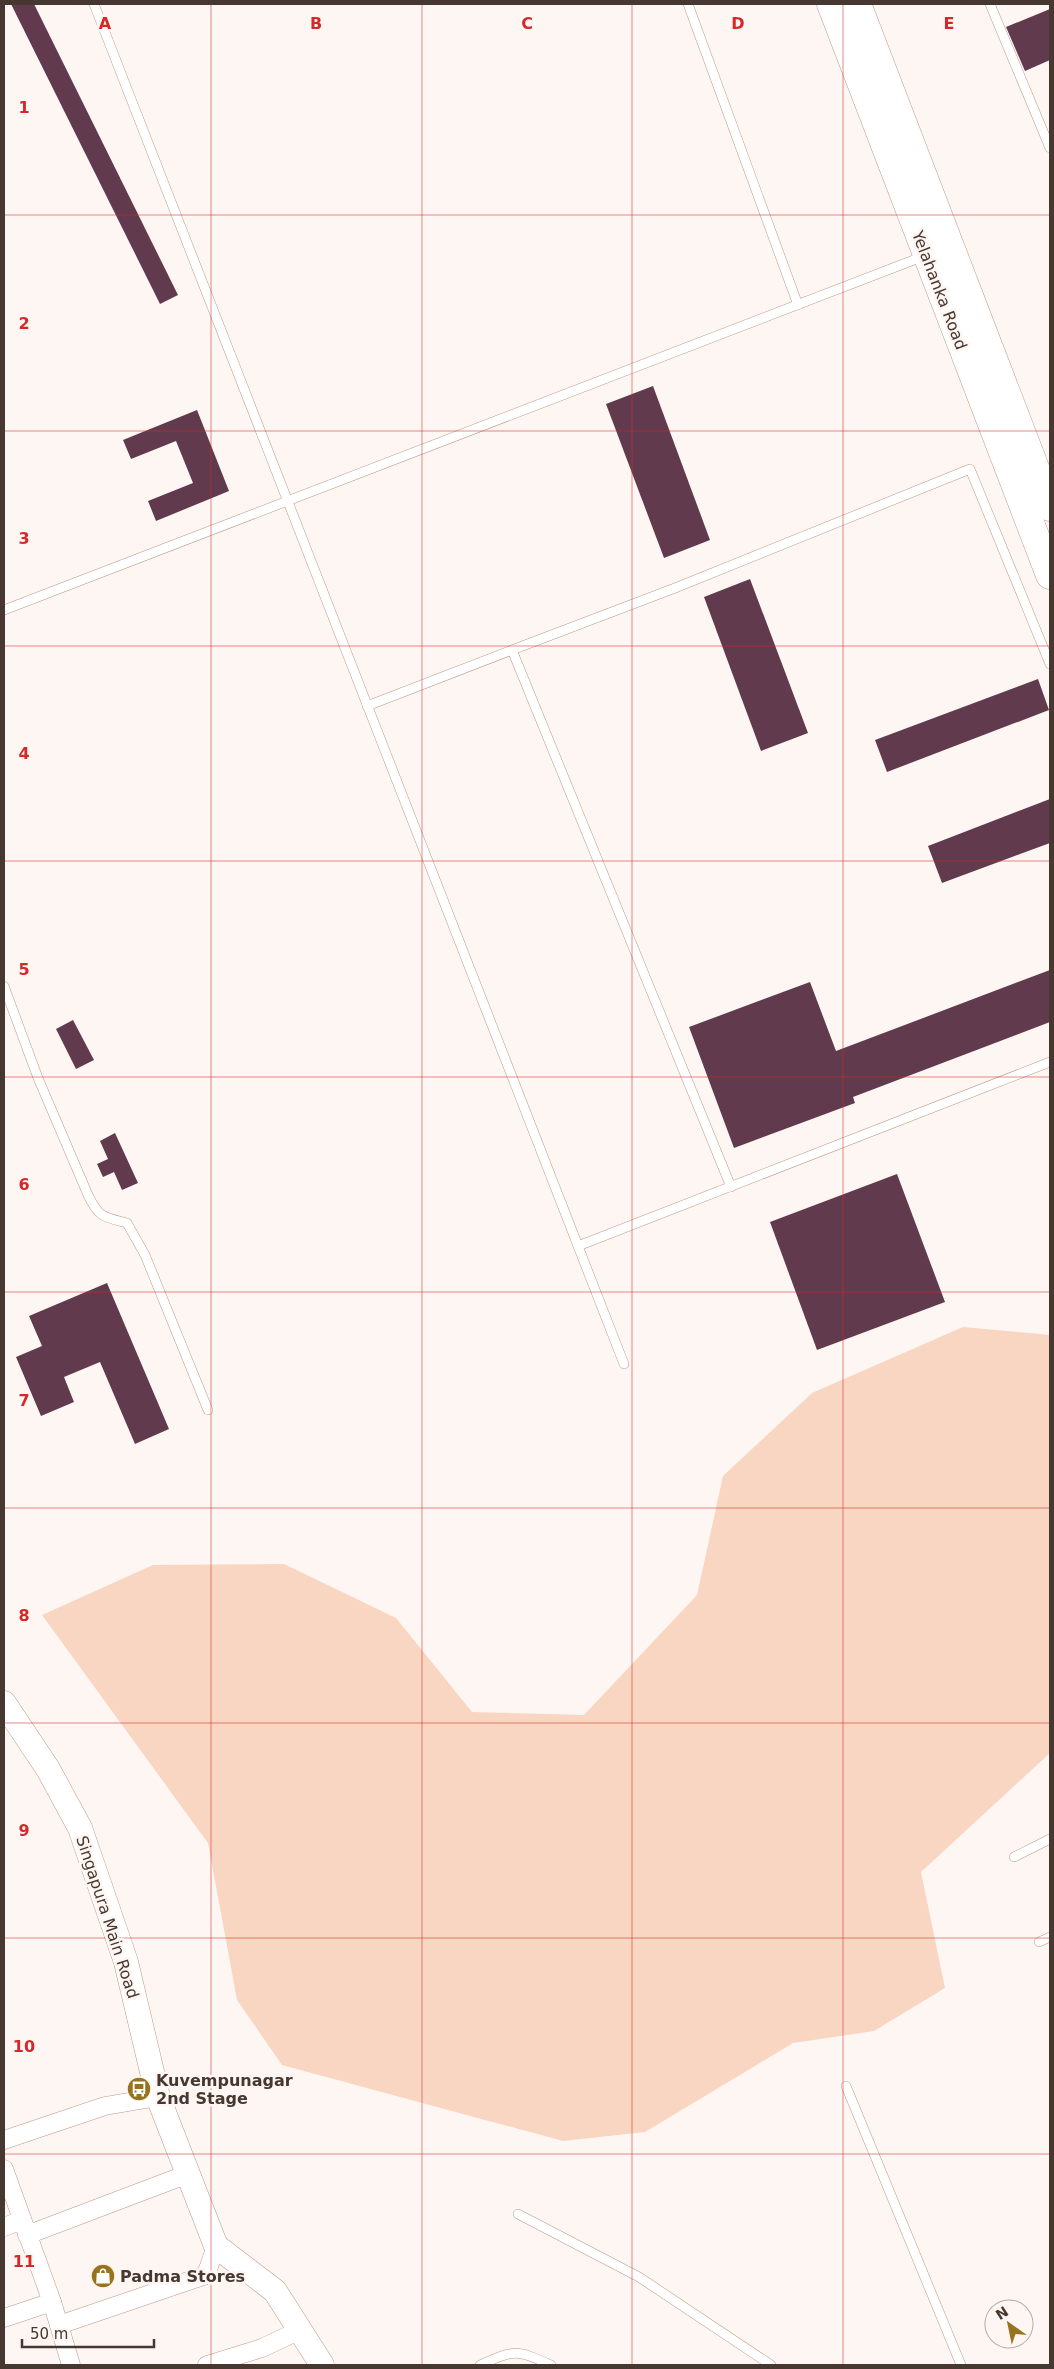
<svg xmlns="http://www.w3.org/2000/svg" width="1054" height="2369" font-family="'DejaVu Sans',sans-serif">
<rect width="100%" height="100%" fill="#fef6f2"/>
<polygon fill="#f9d6c2" points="963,1327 1050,1335 1050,1753 921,1872 945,1988 874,2031 793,2043 645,2132 563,2141 282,2065 237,2000 208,1843 42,1615 153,1565 284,1564 396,1618 472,1712 584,1715 697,1595 723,1476 812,1393"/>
<g fill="#623a4e">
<polygon points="11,4 34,4 178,295 160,304"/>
<polygon points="1050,9 1050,60 1025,71 1006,27"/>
<polygon points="653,386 710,540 664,558 606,404"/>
<polygon points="197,410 229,491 156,521 148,501 193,483 176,441 131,459 123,440"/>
<polygon points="750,579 808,733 761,751 704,597"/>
<polygon points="1038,679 1049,710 887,772 875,740"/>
<polygon points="1050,799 1050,843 942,883 928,846"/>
<polygon points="1050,970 1050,1022 853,1097 855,1103 734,1148 689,1027 810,982 836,1051"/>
<polygon points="73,1020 94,1060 76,1069 56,1029"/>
<polygon points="115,1133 138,1183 122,1190 114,1172 103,1177 97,1164 108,1159 100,1141"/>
<polygon points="897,1174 945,1302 817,1350 770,1222"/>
<polygon points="107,1283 169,1429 135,1444 100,1362 64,1377 74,1402 41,1416 16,1357 42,1346 29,1316"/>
</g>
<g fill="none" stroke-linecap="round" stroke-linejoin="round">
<g stroke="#bc9a87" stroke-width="10">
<g id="lane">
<polyline points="94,4 624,1364"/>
<polyline points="688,4 798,305"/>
<polyline points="990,4 1050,148"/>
<polyline points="4,610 924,256"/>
<polyline points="367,706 512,650"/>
<path d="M4,986L38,1078L88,1195C99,1218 104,1217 127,1223L145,1255L208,1410"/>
<polyline points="731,1187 512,650 675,588 970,469 1050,664"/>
<polyline points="578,1246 1050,1062"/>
<polyline points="1014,1857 1050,1839"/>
<polyline points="1039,1942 1050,1937"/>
<polyline points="846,2086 961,2365"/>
<polyline points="518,2214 639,2277 771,2365"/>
<path d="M480,2365C515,2349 517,2350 551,2365"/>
</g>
</g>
<g stroke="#bc9a87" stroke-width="19">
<g id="street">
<polyline points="4,2140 105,2106 158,2097"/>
<polyline points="4,2169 52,2302 71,2365"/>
<polyline points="4,2227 22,2220"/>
<polyline points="27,2235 188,2174"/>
<polyline points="4,2318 52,2302"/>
<polyline points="59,2325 206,2275 216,2246"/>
<polyline points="207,2365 262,2348 300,2330"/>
</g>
</g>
<g stroke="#bc9a87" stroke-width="25">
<polyline id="secondary" points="4,1703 48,1769 80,1828 126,1962 158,2097 216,2246 275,2291 322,2365"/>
</g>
<g stroke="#bc9a87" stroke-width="29">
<g id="primary">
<polyline points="831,4 1050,575"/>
<polyline points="857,4 1050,507"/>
</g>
</g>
<use href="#lane" stroke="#fff" stroke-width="9"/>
<use href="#street" stroke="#fff" stroke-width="18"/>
<use href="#secondary" stroke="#fff" stroke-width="24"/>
<use href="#primary" stroke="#fff" stroke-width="28"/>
</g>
<path fill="none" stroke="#d62828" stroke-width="1" stroke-opacity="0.55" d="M211,4V2365M422,4V2365M632,4V2365M843,4V2365M4,215H1050M4,431H1050M4,646H1050M4,861H1050M4,1077H1050M4,1292H1050M4,1508H1050M4,1723H1050M4,1938H1050M4,2154H1050"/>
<defs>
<g id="bus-disc" transform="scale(1.25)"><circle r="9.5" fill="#97731d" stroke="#fef6f2"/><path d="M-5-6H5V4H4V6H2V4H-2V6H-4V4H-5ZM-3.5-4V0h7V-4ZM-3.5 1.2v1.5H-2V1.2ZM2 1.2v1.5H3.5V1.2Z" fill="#fff"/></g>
<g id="shop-disc" transform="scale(1.25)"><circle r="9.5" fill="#97731d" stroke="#fef6f2"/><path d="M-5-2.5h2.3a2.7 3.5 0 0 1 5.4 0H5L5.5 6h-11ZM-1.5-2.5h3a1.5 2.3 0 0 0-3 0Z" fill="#fff"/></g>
</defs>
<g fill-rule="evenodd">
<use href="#bus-disc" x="139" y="2089"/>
<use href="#shop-disc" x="103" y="2276"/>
</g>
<g text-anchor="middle" stroke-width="5" stroke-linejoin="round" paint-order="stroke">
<g font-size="16" fill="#463830" stroke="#fef6f2">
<text transform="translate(940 290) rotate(69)" y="6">Yelahanka Road</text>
<text transform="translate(108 1917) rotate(72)" y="6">Singapura Main Road</text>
</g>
<g font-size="16" font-weight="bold" fill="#463830" stroke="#fef6f2" text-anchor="start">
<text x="156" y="2086">Kuvempunagar<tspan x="156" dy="18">2nd Stage</tspan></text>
<text x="120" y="2282">Padma Stores</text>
</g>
</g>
<g font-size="16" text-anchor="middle" font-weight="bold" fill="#d62828" stroke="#fef6f2" stroke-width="5" stroke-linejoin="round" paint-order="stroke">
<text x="105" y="29">A</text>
<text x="316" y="29">B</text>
<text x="527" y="29">C</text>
<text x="738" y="29">D</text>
<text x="949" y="29">E</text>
<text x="24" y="113">1</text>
<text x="24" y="329">2</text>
<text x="24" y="544">3</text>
<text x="24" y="759">4</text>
<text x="24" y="975">5</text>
<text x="24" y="1190">6</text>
<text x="24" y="1406">7</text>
<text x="24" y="1621">8</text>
<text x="24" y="1836">9</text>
<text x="24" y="2052">10</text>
<text x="24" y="2267">11</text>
</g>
<rect width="1054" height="2369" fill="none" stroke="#463830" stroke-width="10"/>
<g transform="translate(1009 2324) rotate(327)"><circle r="24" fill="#fef6f2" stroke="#b4aaa4"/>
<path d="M0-4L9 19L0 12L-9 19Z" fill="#97731d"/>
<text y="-8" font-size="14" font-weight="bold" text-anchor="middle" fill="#463830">N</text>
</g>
<path d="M22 2339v8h132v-8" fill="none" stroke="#463830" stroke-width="2.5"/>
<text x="30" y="2339" font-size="15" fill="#463830" stroke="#fef6f2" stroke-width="4" paint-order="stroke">50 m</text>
</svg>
